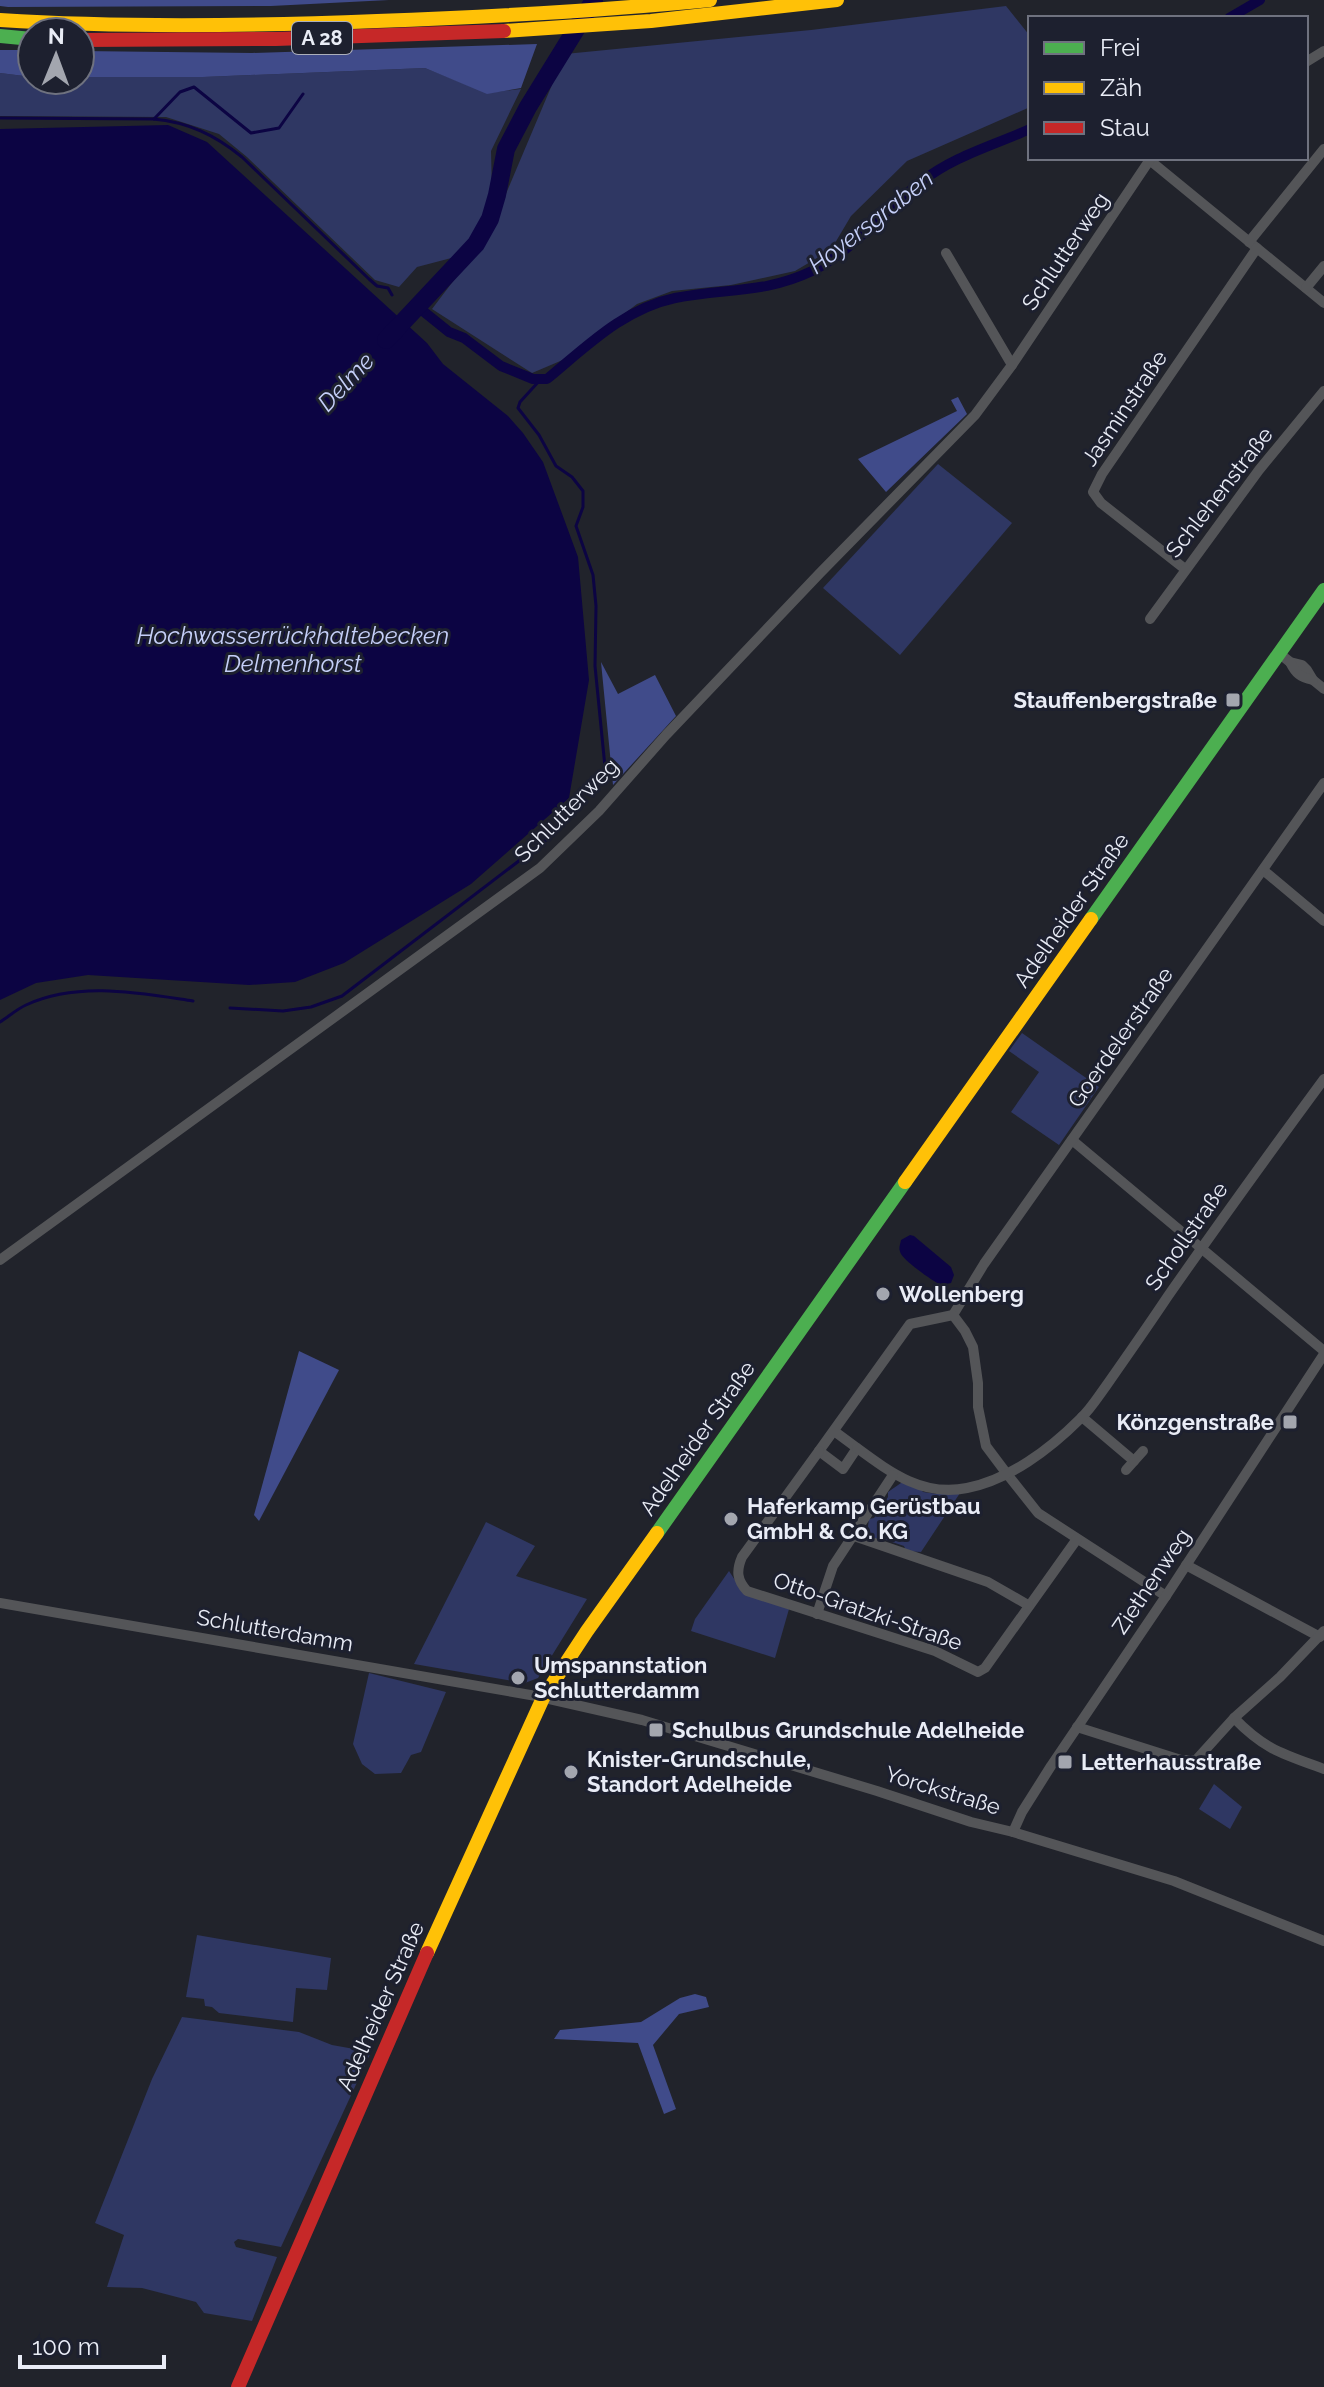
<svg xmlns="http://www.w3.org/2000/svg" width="1324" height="2387" font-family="Raleway,sans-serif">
<rect width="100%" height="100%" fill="#21232b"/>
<g fill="#2f3763">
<polygon points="1006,6 1030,36 1030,107 907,161 851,216 835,243 817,258 795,271 731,285 672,291 637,304 565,359 532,373 432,309 489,234 565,54 811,30"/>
<polygon points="425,68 487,93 521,89 491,151 492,193 477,230 459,256 417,267 399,287 375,280 247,157 219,134 166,117 0,116 0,73 32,77 32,80 80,80 80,77 203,77"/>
<polygon points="938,464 1012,523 900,655 823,588"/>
<polygon points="1022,1033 1099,1087 1059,1145 1011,1112 1039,1072 1009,1051"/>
<path d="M901,1483C909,1483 919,1485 923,1492L937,1494L962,1490L921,1552L906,1551L904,1546L880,1538L876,1541L867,1533L869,1519L874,1518L888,1497V1492Z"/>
<polygon points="486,1522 535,1546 516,1576 587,1599 538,1678 525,1683 414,1664"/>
<polygon points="729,1571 744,1594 789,1609 775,1658 691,1631 695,1619"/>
<polygon points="369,1673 446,1692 421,1752 411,1755 401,1773 375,1774 362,1764 353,1744"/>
<polygon points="1214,1784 1242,1807 1230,1829 1199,1809"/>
<polygon points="197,1935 331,1958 327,1990 296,1988 293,2022 219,2013 212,2007 205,2006 204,1999 186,1997"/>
<polygon points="182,2017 299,2032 332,2045 371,2052 281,2247 238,2239 234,2242 236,2247 277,2257 252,2321 204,2313 196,2302 142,2288 107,2287 124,2235 95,2223 152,2079"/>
</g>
<g fill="#404b8a">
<polygon points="0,0 389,0 271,6 8,7 0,6"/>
<polygon points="537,44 521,88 487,94 425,68 203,77 80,77 80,51 252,53"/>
<polygon points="0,50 32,50 32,77 0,73"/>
<polygon points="958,397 967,414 886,492 858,459 957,411 951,400"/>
<polygon points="601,662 618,694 655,675 676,716 613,785"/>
<polygon points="299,1351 339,1370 259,1521 254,1515"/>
<polygon points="695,1994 706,1997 709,2007 679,2014 653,2045 676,2109 664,2114 638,2043 554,2039 560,2030 641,2022 680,1998"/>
</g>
<g fill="#0c0443">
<polygon points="168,125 207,142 427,343 443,364 508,416 523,433 543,462 578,557 589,680 569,798 471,884 344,963 295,982 249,985 88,975 36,983 0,1000 0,129"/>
<path d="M910,1235L914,1236L951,1267L954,1275L951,1283L941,1285C931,1280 907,1263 901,1254C898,1248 900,1246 901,1240Z"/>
</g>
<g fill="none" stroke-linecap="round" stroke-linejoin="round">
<g stroke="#0c0443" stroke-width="3">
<path d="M0,118L153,119C188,122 215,135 242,157L369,279L377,286L388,288L392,295"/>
<polyline points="154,119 180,92 194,87 251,133 279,128 303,94"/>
<polyline points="541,379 520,402 518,408 539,435 556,466 572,477 583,491 583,507 576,526 593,575 596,606 595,666 605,767 603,778 593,789"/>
<polyline points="230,1008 283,1011 311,1007 342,996 545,841 583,799"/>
<path d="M0,1022C8,1017 17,1009 26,1005C78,981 139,993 193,1001"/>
</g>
<g stroke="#0c0443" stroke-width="10">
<polyline points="1229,18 1260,0"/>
<path d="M418,307L449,332L464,338L501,366L533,379H547C586,347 623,309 675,298C724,288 764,294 812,271C853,251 884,210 921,182C954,156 992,146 1030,129"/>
</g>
<polyline stroke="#0c0443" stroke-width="18" points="386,340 476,244 490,219 497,195 506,149 528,107 594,0"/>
<g stroke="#545558" stroke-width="10">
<polyline points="1306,62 1324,51"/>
<polyline points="1147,158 1324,303"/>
<polyline points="1249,242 1324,149"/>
<polyline points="946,253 1012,365"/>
<polyline points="1306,288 1324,266"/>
<polyline points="1185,569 1101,503 1093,492 1102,474 1257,248"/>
<polyline points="1150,619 1259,470 1324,391"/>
<polyline points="1280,654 1290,662 1302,665 1307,670 1313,680 1324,689"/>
<path d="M1290,662C1296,674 1300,677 1313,680"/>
<polyline points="1263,870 1324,921"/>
<polyline points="1072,1140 1324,1351"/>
<polyline points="0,1260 540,868 599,811 666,735 820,573 975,415 1012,365 1151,158"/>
<polyline points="953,1315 984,1264 1324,783"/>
<polyline points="1082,1417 1134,1461 1126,1470"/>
<polyline points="834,1431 857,1448 843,1469 819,1451 910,1324 953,1315 965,1331 973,1347 978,1383 978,1407 986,1446 1007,1474 1038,1513 1166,1596"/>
<path d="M857,1448C891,1473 923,1497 967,1488C1009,1480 1050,1449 1080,1419C1090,1410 1098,1397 1106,1386C1127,1356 1148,1326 1168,1296C1219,1223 1271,1151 1324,1079"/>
<path d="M819,1451L742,1557C736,1571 737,1580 747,1591L935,1651L978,1672L985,1668L1077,1539"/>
<polyline points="1134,1461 1143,1451"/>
<polyline points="854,1536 988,1582 1028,1605"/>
<polyline points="1186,1565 1320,1637"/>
<polyline points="0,1603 536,1696 642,1720 877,1791 971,1822 1013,1832 1174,1881 1324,1941"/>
<polyline points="817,1614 833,1566 893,1475"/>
<path d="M1234,1718C1265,1750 1283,1754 1324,1769"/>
<polyline points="1077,1727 1181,1760 1196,1760 1234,1718 1280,1677 1324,1631"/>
<polyline points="1013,1832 1022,1812 1051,1766 1166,1596 1324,1354"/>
</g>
<g stroke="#4caf50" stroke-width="14">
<polyline points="0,36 32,39"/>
<polyline points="1091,919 1324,590"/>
<polyline points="657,1533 905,1182"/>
</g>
<g stroke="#ffc107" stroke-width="14">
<path d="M0,20C126,28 251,26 377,21C488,17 599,11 710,0"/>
<polyline points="504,31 651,21 837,0"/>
<polyline points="905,1182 1091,919"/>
<polyline points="427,1953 543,1698 587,1631 657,1533"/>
</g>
<g stroke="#c62828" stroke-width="14">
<polyline points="80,40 276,39 504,31"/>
<polyline points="238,2387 427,1953"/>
</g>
</g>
<g fill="#a3a6af" stroke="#1d202f" stroke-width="3">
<rect x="1225" y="692" width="16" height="16" rx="4"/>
<circle cx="883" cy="1294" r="8"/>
<rect x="1282" y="1414" width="16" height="16" rx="4"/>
<circle cx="731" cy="1519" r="8"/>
<circle cx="518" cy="1678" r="8"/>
<rect x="648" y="1722" width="16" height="16" rx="4"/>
<rect x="1057" y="1754" width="16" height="16" rx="4"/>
<circle cx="571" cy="1772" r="8"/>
</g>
<g text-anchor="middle" stroke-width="6" stroke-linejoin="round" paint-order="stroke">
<rect fill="#1d202f" stroke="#acafba" stroke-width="2" x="292" y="22" width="60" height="32" rx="6"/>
<g font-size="20" font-weight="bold" fill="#e9ecf6">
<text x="322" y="45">A 28</text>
</g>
<g font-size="22" fill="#e9ecf6" stroke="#1d202f">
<text transform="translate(1065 251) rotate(-56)" y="8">Schlutterweg</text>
<text transform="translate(1124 408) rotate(-56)" y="8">Jasminstraße</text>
<text transform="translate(1219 492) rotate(-52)" y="8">Schlehenstraße</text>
<text transform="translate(566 810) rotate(-45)" y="8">Schlutterweg</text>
<text transform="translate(1071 910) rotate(-55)" y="8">Adelheider Straße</text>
<text transform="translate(1120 1037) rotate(-55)" y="8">Goerdelerstraße</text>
<text transform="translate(1186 1236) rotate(-55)" y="8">Schollstraße</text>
<text transform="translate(697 1438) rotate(-55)" y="8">Adelheider Straße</text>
<text transform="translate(1151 1581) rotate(-56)" y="8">Ziethenweg</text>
<text transform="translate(868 1611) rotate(19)" y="8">Otto-Gratzki-Straße</text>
<text transform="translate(275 1630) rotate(10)" y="8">Schlutterdamm</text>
<text transform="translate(943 1790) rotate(17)" y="8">Yorckstraße</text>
<text transform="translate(380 2006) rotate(-66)" y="8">Adelheider Straße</text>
</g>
<g font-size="22" font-weight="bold" fill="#e9ecf6" stroke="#1d202f" text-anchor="start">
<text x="1217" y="708" text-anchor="end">Stauffenbergstraße</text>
<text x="899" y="1302">Wollenberg</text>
<text x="1274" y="1430" text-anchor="end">Könzgenstraße</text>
<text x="747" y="1514">Haferkamp Gerüstbau<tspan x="747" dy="25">GmbH &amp; Co. KG</tspan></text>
<text x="534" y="1673">Umspannstation<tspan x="534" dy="25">Schlutterdamm</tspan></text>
<text x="672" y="1738">Schulbus Grundschule Adelheide</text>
<text x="587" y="1767">Knister-Grundschule,<tspan x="587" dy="25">Standort Adelheide</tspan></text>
<text x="1081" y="1770">Letterhausstraße</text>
</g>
<g font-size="24" font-style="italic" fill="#c5cff8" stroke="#1d202f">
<text transform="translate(871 222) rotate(-38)" y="8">Hoyersgraben</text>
<text transform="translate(346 382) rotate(-47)" y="8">Delme</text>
<text x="293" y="644">Hochwasserrückhaltebecken<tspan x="293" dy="28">Delmenhorst</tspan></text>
</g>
</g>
<rect x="1028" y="16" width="280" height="144" fill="#1d202f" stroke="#6f727f" stroke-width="2"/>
<rect x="1044" y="42" width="40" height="12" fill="#4caf50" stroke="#6f727f" stroke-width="2"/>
<text x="1100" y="56" font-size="24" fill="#e9ecf6">Frei</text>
<rect x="1044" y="82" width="40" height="12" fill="#ffc107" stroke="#6f727f" stroke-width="2"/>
<text x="1100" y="96" font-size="24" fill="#e9ecf6">Zäh</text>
<rect x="1044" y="122" width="40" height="12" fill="#c62828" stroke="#6f727f" stroke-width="2"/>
<text x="1100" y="136" font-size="24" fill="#e9ecf6">Stau</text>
<g transform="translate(56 56) rotate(1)"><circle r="38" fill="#1d202f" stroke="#6f727f" stroke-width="2"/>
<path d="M0-6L14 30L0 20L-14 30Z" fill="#a3a6af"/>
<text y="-12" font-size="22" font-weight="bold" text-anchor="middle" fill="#e9ecf6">N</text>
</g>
<path d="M20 2355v12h144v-12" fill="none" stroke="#e9ecf6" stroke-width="4"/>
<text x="32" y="2355" font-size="24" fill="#e9ecf6" stroke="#1d202f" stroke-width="6" paint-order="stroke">100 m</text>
</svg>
